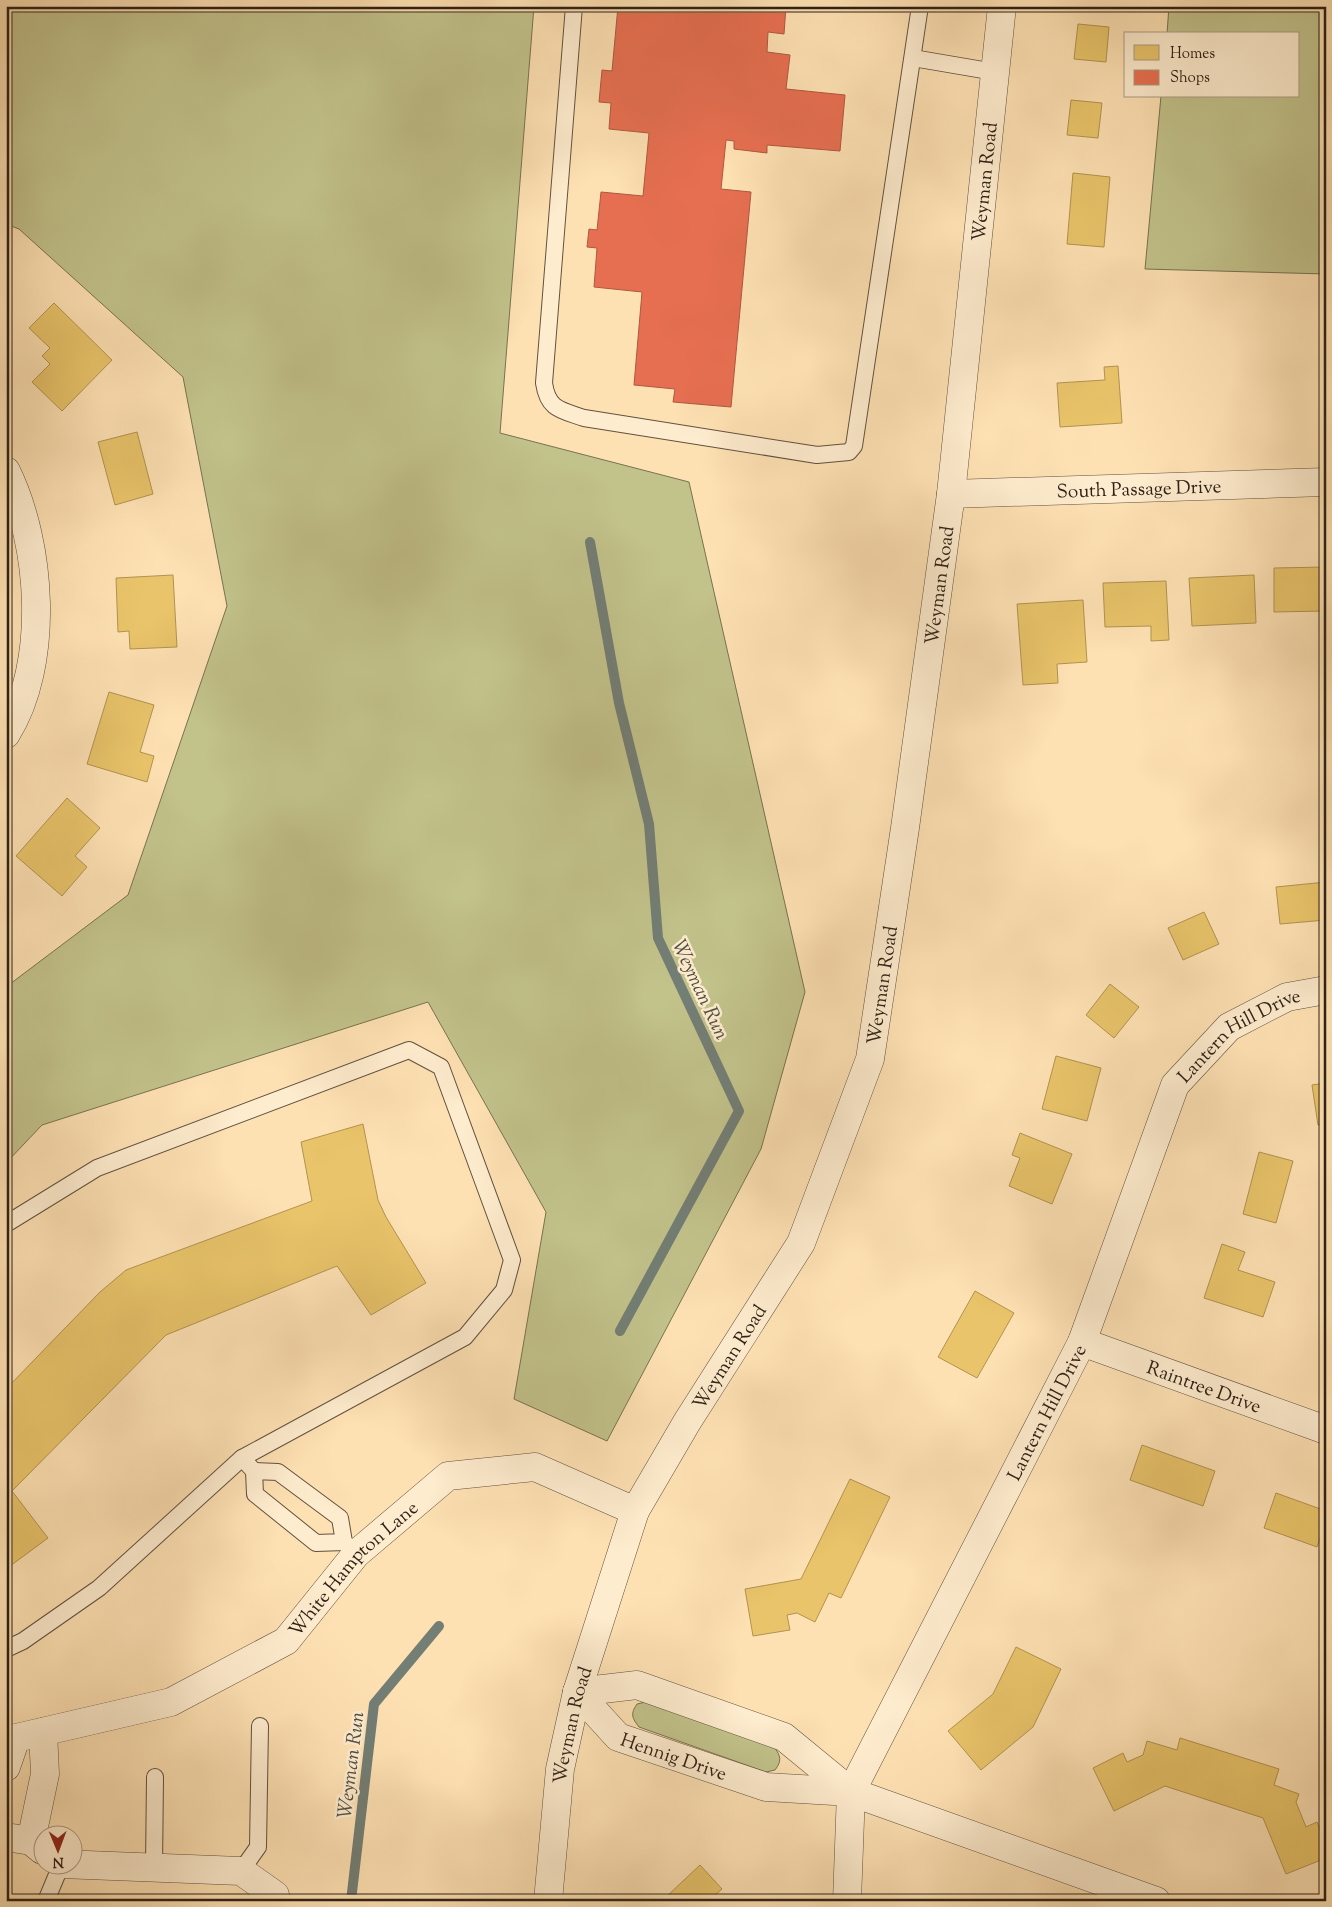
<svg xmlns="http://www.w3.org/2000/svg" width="1332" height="1907" font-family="'Sorts Mill Goudy',serif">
<rect width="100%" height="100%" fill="#fee1b3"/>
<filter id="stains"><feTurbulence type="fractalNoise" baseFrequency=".004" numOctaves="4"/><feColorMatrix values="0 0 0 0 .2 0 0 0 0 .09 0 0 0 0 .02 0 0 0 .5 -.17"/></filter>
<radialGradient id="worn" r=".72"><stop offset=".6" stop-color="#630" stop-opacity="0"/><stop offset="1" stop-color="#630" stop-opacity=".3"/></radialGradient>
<g fill="#c2c28b" stroke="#787251">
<polygon points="6,6 534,6 500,433 689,482 805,992 761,1149 607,1441 514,1399 546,1212 428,1002 42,1125 6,1163 6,987 128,895 227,606 183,377 19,229 6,224"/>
<polygon points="1169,6 1326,6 1326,274 1145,269 1161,96 1298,96 1298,34 1167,34"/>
<path d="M646,1702L774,1747C781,1756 782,1761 775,1770L766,1772L639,1727C632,1718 630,1714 637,1704Z"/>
</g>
<g fill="#e9c46a" stroke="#b19351">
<polygon points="1078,24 1109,27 1106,62 1074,59"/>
<polygon points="1071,100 1102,103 1098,138 1067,135"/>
<polygon points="1073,173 1110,177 1104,247 1067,244"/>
<polygon points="54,303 112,360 62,411 32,382 50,364 42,356 50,348 29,328"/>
<polygon points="1118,366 1122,423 1060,427 1057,383 1105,380 1104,367"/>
<polygon points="137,432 153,494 115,505 98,442"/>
<polygon points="1326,567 1326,611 1274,612 1274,568"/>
<polygon points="173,575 177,647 130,649 129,631 118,632 116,578"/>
<polygon points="1254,575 1256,623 1192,626 1189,578"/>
<polygon points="1166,581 1169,640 1151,641 1151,626 1105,627 1103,583"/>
<polygon points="1083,600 1087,662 1057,664 1058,683 1023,685 1017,604"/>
<polygon points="109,692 154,705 140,752 154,756 147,782 87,764"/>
<polygon points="67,798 100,828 75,856 87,867 62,896 16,856"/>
<polygon points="1326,882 1326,920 1280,924 1276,887"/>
<polygon points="1204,912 1219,944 1183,960 1168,928"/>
<polygon points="6,933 12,944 6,947"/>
<polygon points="1110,984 1139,1007 1114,1038 1086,1015"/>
<polygon points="1056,1056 1101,1068 1087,1121 1042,1109"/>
<polygon points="1326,1083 1326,1124 1318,1125 1312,1085"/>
<polygon points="363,1124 378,1200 386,1217 426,1283 371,1315 337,1266 166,1335 12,1491 48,1538 6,1569 6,1389 100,1292 126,1270 312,1201 301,1142"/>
<polygon points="1020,1133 1072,1154 1052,1204 1009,1186 1020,1158 1012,1155"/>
<polygon points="1259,1152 1293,1161 1276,1223 1243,1214"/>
<polygon points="1222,1244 1245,1252 1238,1270 1275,1282 1263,1317 1204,1298"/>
<polygon points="975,1291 1014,1313 977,1378 938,1357"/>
<polygon points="1142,1445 1215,1471 1203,1506 1130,1480"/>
<polygon points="850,1479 890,1497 841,1598 829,1593 815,1622 797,1613 787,1615 790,1630 753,1636 745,1589 801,1579"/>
<polygon points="1276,1493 1326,1511 1326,1521 1317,1547 1264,1528"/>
<polygon points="1016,1647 1061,1669 1033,1727 981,1770 948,1731 993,1694"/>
<polygon points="1180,1738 1279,1769 1274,1785 1299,1794 1296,1802 1306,1827 1317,1822 1326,1845 1326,1858 1286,1874 1263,1818 1165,1786 1114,1811 1093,1768 1123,1753 1127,1762 1143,1755 1147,1741 1177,1750"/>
<polygon points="700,1865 722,1889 713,1897 717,1901 667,1901 665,1898"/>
</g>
<polygon fill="#e76f51" stroke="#af5840" points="618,6 786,6 784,34 768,32 767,52 790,55 786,89 845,95 840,151 767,145 767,153 734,149 734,141 726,140 721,189 751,192 731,407 673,402 675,389 634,385 642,292 594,287 597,248 587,247 589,229 597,230 601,192 643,196 649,133 609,129 611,103 599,102 602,70 612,71"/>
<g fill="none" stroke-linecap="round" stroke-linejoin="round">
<g stroke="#737e75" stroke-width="10">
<polyline points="590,542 619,703 649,824 658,938 739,1111 620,1331"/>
<polyline points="351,1901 374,1704 439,1626"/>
</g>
<g stroke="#61513e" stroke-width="18">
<g id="service">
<path d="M574,6L544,383C548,410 561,410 584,418L817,455L849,452L854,446L920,6"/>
<polyline points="913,58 995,72"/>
<polyline points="6,1224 97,1168 409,1050 441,1067 512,1260 504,1290 465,1337 242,1458 254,1471"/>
<polyline points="344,1542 316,1543 255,1494 254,1471 278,1472 340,1518 344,1542 356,1554"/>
<polyline points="6,1649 23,1641 99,1588 242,1458"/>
<polyline points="154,1868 155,1777"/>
<polyline points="241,1871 258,1847 260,1726"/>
<polyline points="46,1901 61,1865"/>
</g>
</g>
<g stroke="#61513e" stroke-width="29">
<g id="minor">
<path d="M6,471C42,544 50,664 6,734"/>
<path id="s1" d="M951,494L1326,482"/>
<path id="s2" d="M1082,1342L1326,1430"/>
<path id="s3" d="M577,1692L618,1737L766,1787L851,1792L1156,1901"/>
<polyline points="577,1692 637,1685 784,1737 851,1792"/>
<path id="s4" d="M6,1767L16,1738L171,1702L286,1641L356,1554L448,1476L535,1467L635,1511"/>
<polyline points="6,1837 31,1841 42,1850"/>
<polyline points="31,1841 45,1774 43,1732"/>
<polyline points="61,1864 241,1871 275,1895 276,1901"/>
<path id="s5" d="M847,1901L851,1792L1082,1342L1175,1085L1229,1027L1287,997L1326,990"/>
</g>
</g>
<g stroke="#61513e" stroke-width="29">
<g id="tertiary">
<path id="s6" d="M548,1901L560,1769L577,1692L635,1511L687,1422L801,1243L870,1059L905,828L951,494L1002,6"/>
</g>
</g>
<use href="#service" stroke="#feecce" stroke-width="16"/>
<use href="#minor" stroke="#feecce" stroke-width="28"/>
<use href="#tertiary" stroke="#feecce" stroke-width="28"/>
</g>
<g text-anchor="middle" stroke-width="5" stroke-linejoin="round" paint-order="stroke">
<g font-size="19" fill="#2d2117" stroke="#feecce">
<text dy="7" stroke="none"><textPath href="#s6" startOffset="1798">Weyman Road</textPath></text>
<text dy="7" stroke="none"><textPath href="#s1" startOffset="188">South Passage Drive</textPath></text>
<text dy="7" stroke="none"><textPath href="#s6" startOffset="1392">Weyman Road</textPath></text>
<text dy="7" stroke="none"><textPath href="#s6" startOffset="988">Weyman Road</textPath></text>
<text dy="7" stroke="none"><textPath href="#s5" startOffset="971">Lantern Hill Drive</textPath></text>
<text dy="7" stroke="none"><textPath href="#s6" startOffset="582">Weyman Road</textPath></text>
<text dy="7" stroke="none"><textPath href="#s2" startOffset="130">Raintree Drive</textPath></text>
<text dy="7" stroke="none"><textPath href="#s5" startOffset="536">Lantern Hill Drive</textPath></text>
<text dy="7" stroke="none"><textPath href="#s4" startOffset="419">White Hampton Lane</textPath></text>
<text dy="7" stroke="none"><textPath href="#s6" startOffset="178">Weyman Road</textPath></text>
<text dy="7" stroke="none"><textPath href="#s3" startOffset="120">Hennig Drive</textPath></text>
</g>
<g font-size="20" font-style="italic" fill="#505046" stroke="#feecce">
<text transform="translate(701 989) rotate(65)" y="7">Weyman Run</text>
<text transform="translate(350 1765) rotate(-83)" y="7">Weyman Run</text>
</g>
</g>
<rect width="1332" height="1907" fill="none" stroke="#fee1b3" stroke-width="25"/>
<rect x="8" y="8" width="1317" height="1892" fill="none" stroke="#2d2117" stroke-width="2.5"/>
<rect x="12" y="12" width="1307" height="1882" fill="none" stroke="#2d2117"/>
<rect x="1124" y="32" width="175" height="65" fill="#feecce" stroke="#aa9b85"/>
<rect x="1134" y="45" width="25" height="15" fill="#e9c46a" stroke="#aa9b85"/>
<text x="1170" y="58" font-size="15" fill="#2d2117">Homes</text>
<rect x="1134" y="70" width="25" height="15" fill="#e76f51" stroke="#aa9b85"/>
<text x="1170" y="82" font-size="15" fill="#2d2117">Shops</text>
<g transform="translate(58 1850) rotate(179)"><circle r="24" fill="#feecce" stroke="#aa9b85"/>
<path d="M0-4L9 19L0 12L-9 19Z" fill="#8f2418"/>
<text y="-8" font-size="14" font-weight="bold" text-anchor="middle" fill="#2d2117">N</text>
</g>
<rect width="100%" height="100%" filter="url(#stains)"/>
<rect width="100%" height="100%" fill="url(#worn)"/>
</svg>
